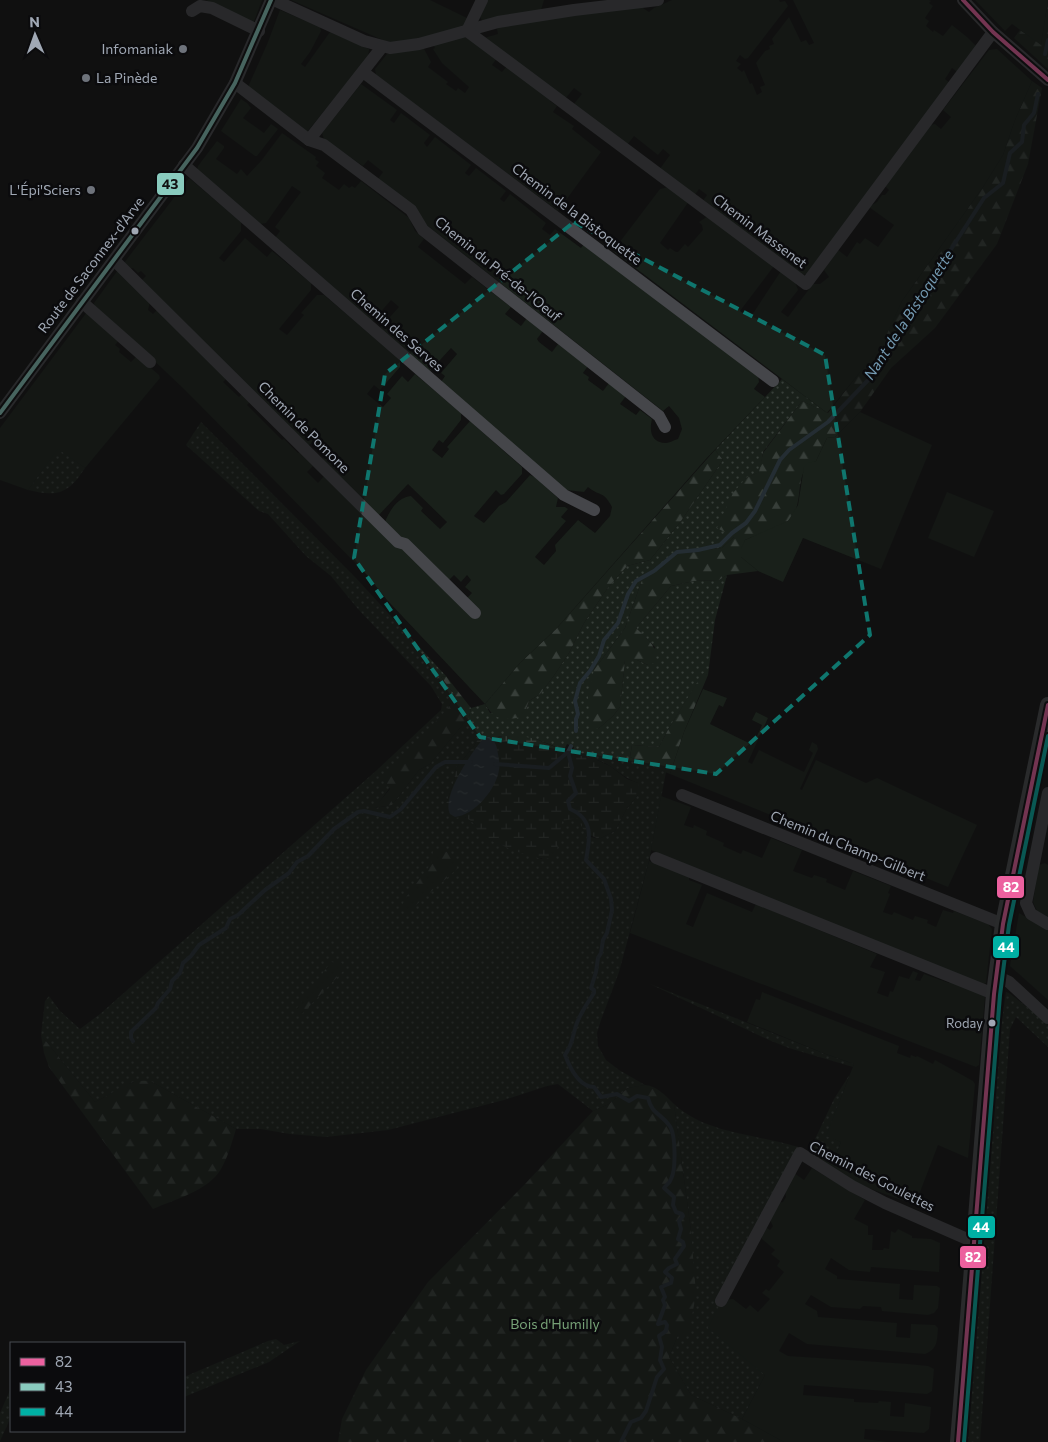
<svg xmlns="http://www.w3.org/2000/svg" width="1048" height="1442" font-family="Commissioner,sans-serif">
<defs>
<pattern id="grass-dots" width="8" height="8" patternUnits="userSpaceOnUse" patternTransform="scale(1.25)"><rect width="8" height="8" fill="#19201a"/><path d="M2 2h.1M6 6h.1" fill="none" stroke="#373e39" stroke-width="1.8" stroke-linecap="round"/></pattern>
<pattern id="forest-firs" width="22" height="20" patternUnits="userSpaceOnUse" patternTransform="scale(1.25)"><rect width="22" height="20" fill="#19201a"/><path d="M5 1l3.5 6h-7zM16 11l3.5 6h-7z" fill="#373e39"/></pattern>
<pattern id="wetland-marsh" width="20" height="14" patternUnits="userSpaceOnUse" patternTransform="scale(1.25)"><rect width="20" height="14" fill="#19201a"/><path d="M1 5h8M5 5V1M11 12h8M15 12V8" fill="none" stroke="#373e39"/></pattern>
<pattern id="water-ripples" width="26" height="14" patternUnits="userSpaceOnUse" patternTransform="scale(1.25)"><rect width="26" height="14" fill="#242d33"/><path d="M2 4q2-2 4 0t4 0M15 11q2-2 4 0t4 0" fill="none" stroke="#40494e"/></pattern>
</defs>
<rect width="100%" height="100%" fill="#111"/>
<g fill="url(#grass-dots)" fill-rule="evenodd">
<path d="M782,379L827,413L802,401L763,452L760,472L746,478L734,537L722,548L678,553L657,570L642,580L625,628L594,670L598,729L613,716L620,707L625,660H637L648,665L655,647L636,628L671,586L694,581L719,580L727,575L715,620L708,675L703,674L669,728L659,747L632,745L630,757L666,772L649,861L619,972L601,1020L597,1033L598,1046L606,1060L619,1070L645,1085L628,1088L609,1104L593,1111L558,1084L547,1086L504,1100L388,1130L326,1137L290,1134L261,1129H236L152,1082H133L95,1102L41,1035L45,1001L49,996L60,1011L80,1029L100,1014L377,770L441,710L442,704L431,686L358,609L331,576L306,556L268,514L259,511L186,445L201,422L355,577L446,676L441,677L455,695L448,708L375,808L392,805L419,770L430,764L469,717L471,708L485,704L490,713L527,708L529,701L540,694L553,677L569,653L584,623L607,589L627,566L650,560L681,521L723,460L715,450ZM480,735L536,739L564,750L567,744L574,747L572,754C585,757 599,759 610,766C620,773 627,779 638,783V795L626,810L615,831L599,839L587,836L577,817L562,821L542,859L506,847L480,835L475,824L446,804L454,781L456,768L474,746Z"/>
<path d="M58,448L85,468C68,494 58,497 28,490Z"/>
<polygon points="650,984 823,1053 854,1064 853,1067 789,1048 769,1040"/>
<polygon points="1006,992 1009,993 1040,1017 1048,1025 1048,1047 1016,1017 1010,1029 980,1442 965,1442 995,1058 998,1047"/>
<polygon points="850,1074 827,1135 841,1142 831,1168 808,1154 834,1099"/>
<path d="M674,1104C706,1134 757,1134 798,1147L716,1302L765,1375L742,1419L691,1395L669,1357L678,1335L691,1231Z"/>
<polygon points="276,1339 284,1345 300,1341 269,1362 184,1397 184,1377 268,1341"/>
<polygon points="11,1388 11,1417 0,1441 0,1413"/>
</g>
<g fill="url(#forest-firs)">
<polygon points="1048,0 1048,69 1014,38 1020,30 1041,44"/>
<path d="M1032,81L1042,88L1028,164L997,244L935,328L891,368L860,412L835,437L827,438L816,461C791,469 807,506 788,521C781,527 754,536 745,540L741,557L758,571L727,575L719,580L694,581L671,586L636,628C646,638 660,647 655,663L648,665L637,660H625L620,707L613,716L598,729L590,725L588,695L594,670L625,628L642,580L657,570L678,553L722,548L734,537L717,528L733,493L746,478L759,472L763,453L802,401L828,413L881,345L902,301L983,187L1003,155L1015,120Z"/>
<path d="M715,450L723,460L681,521L650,560L627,566L607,589L584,623L569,653L553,677L540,694L529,701L523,717C504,720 496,722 485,704L520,663L556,629Z"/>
<polygon points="703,673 708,675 684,732 670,774 630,757 632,745 659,747 669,728"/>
<polygon points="446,676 471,708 469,717 430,764 419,770 392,805 374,808 390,789 384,779 448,708 455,695 441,677"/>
<polygon points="441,849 455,856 457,869 408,912 400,909 407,896 431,864 433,851"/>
<polygon points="331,962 342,963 343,971 301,1015 294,1012"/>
<path d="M41,1035L95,1102C113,1094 132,1076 152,1082L236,1129C232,1142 228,1157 221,1169C208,1191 175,1199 153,1209L49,1067L44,1053Z"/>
<path d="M645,1085C657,1086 666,1096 674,1104L691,1231L696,1294L690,1327L683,1338L678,1335L669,1357L691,1395L742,1419L784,1442H338L342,1419L366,1370L428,1282L526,1183L593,1111L609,1104L628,1088Z"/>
</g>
<path fill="url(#wetland-marsh)" d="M485,733L501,737L507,733L536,739L572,754L595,759L610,766L627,779L638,783L639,787L638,795L626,810L615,831L599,839L590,835L587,836L577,818L562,821L556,856C542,866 495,842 479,835L475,824L465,817L454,818L449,815L446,810V804L454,781L456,768L474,746L480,735Z"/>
<g fill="#19201a">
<polygon points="206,0 262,0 253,24"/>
<polygon points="291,0 430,0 469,19 465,25 454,31 397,43 385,41"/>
<polygon points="486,0 544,0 541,10 483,22 479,16"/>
<polygon points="672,0 779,0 780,2 785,1 788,6 748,58 745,59 740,55 736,61 741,64 737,68 742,72 744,70 750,84 752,83 757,95 762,92 760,87 765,85 756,63 765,51 770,49 769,46 774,44 772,39 789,17 801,42 806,40 809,45 814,43 793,0 929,0 931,1 929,3 933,6 925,18 929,21 926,26 933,32 934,30 943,36 952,25 967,37 976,46 960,74 952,68 945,79 952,85 808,274 802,275 702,202 707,195 699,189 694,196 659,170 670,155 663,149 658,155 634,136 627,145 573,105 582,94 574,88 565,99 484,38 498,34 497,29 499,26 640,6 649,12 654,8"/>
<polygon points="975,0 1048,0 1041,45 1012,24 1005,31"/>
<polygon points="280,10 320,27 321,31 310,52 301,64 305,67 330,32 369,49 368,57 307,132 248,87 268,42"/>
<polygon points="465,37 477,44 497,58 492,65 502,72 508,65 552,98 550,101 557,106 553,112 574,126 572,129 601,152 558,211 376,75 375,69 387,54 423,47 431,62 428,67 448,82 446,84 456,91 458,88 465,93 469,87 442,63 433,49 435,48 433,44"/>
<polygon points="997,49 1032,81 1015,120 1003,155 983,187 902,301 882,345 827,413 613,251 660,189 669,187 689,201 660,243 668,250 670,248 676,252 678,252 685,244 688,247 703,230 702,225 699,222 708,216 774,266 740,311 749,317 754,312 781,271 795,282 798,290 781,312 788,317 813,284 820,284 829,277 824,270 838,250 847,257 857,242 860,244 865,238 878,247 894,225 869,207 877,202 882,195 885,195 889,190 885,186 930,125 935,124 941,129 951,117 943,110 989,50"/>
<path d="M361,84L397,110L390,120L394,123L401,113L430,135L424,143L427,147L435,137L471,165L465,173L469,176L476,168L506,191L500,199L504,202L510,194L546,223L542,229L550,235L555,229L581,248L584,244L758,375L759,382L754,389L765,397L705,460L556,629L520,663L485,704L387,600L368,576L272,478L185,390L145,352L95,309L94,303L118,270L150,302L148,310L153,314L157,310L227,378L223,382L239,397L243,393L251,401L247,405L282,440L284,439L298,453L300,452L313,466L307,472L318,483L325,475L403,546L466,599L472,593L465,587L471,580L467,575L461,582L454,575L448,581L385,522C389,511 398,497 411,496L423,508L421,511L440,529L447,522L408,484L378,516L321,460L328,453L315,440L308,446L142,280L146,276L141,271L138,273L133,268L130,269L124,263L189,178L241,222V231L219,258L224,262L245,238L267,257L272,251L311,283V290L279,329L287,335L304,315L301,313L317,295H324L400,360V367L380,390L374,385L367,394L383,407L391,398L387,394L402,376L408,382L415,374L461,413V420L443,443L439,440L432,450L442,458L449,449L447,447L470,421L522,467V474L504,494L501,495L496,490L474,516L484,523L499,506L506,502L530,475L535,477L558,498L556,507H565L568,509L561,517L566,521L535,557L544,565L556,551L555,545L578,520L595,533L610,516L612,507C603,490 600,497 588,487L584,492L566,490L441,382L445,376L441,373L457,354L451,348L430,371L379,329L399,307L391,300L372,322L275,238L280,231L275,227L301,192L292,186L266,223L260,224L197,170L198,166L217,141L224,146V148L216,159L237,174L241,169L247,176L261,161L282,133L316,157L315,159L319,162L316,166L325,173L322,178L339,190L344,184L349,188L352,186L355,188L361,181L409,218L415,231L424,239L418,247L465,284L472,277L511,307L505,314L521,326L527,318L543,331L537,339L539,342L552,352L558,344L588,366L583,373L589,377L588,380L603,391L609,383L626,396L620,404L636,415L640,410L652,419C649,430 651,443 666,443C669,443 674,440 678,439L682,429L679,418L669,406L663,411L424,223L378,179L383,172L368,160L363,166L324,139L322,133Z"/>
<polygon points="241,99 247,103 251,108 243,118 264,133 271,124 278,129 257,156 255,156 221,131"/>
<polygon points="87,312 119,340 115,345 120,349 119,352 131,362 137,356 159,375 160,378 85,468 58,449 28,490 0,480 0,428"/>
<polygon points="860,412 932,445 881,569 803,538 783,582 758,571 741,557 741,549 745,540 788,521 798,505 804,467 808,463 816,461 827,438 835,437"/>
<polygon points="947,492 994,511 974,557 928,538"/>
<polygon points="703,689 727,698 723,707 719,705 710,724 753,745 762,725 752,720 756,712 768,718 748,762 752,764 759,750 804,772 813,753 809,750 812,742 817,745 818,749 800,789 802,790 816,760 866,783 877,778 977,825 948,887 670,774 684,732"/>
<polygon points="661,796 691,807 684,825 693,828 694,825 707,831 706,835 724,843 723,846 741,854 743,850 762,858 771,838 802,850 793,871 812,878 814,875 827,879 826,882 845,890 853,871 891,886 888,893 890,894 883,912 892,915 894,912 913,920 915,916 928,920 927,923 936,927 943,910 953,913 954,911 988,924 992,929 986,983 981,985 651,850"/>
<polygon points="649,861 689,876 689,880 702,885 686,924 693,927 707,893 752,912 756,904 877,954 870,967 885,972 877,993 888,997 890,991 893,992 899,976 909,979 913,971 918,973 915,980 920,981 924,974 949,983 951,981 984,994 985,997 979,1065 976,1067 630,933"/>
<polygon points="1045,863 1048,865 1048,917 1037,911 1033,902 1039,865"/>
<polygon points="1019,913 1048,930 1048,1000 1010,966"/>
<polygon points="762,992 899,1046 897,1053 910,1058 911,1055 916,1057 917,1056 933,1064 935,1060 973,1081 975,1084 968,1158 938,1145 915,1205 863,1186 831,1168 841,1142 826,1136 854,1064 823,1053 747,1022 756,999 760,1000"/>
<path d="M812,1168L865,1200L854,1219L868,1226V1235H873L872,1250H883L884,1248L889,1249L891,1231L895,1233L898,1229L912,1236V1238L931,1239L940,1243L939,1272L871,1267L870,1272L849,1270L831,1258L825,1269L837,1276V1279L900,1284L899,1299L913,1300L914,1285L937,1286L940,1288L938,1308L934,1313L928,1315L882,1311L881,1307L863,1306L860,1309L831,1307L811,1295L805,1304L817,1311L818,1317L897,1323L896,1337L910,1338L911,1324L935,1325L938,1328C937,1340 938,1349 925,1354L807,1344L789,1333L779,1351L788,1356L908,1364L928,1366L934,1369L932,1391L927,1394L804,1385L803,1395L854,1399V1402L878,1403L879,1401L891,1402L890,1416L904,1417L905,1403L931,1407L929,1429L924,1433L865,1429L864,1439L888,1442H784L742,1419L765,1375L708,1328C714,1317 718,1299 733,1299L746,1309L750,1305L758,1312L770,1299L762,1293L766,1289L769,1291L784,1272L777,1266L780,1261L771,1254L775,1250L762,1239L761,1234L763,1229L767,1228L770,1230L773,1226L769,1218L778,1203L783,1202L786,1197L785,1191L794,1173L804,1180Z"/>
</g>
<path fill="url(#water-ripples)" d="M489,737C496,741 497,747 498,754C499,759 500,765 499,770C496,789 475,815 455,817L450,814C441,797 472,751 484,738Z"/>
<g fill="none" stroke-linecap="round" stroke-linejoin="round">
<g stroke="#242d33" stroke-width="4">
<polyline points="1045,54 1048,40"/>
<polyline points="576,731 576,719 578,714 575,701 580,683 590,671 599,656 604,640 618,623 628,594 636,581 654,571 677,552 698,550 720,545 732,533 746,523 755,511 780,460 789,450 828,422 872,376 901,327 984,198 1003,183 1010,153 1022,142 1024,125 1034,113 1038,94"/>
<path d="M571,746L568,752L572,768L570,776L576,793L568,801L570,809C594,819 590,839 586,860L604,879L611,899L612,910L607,933L603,940L601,953L598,958L596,972L591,988L594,990V993C587,1004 578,1016 575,1029C571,1042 573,1043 565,1055C570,1068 579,1087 594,1087L601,1097L617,1094L629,1101L637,1096L648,1098C652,1114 660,1113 669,1125C676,1133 676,1170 671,1179C670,1183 666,1185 664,1188L674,1197L673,1205L676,1212L682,1214L683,1216L679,1221L681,1229L678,1239L683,1242L684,1246L675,1259L677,1264L669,1268L665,1272L672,1278L671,1283L661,1287L665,1297L663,1300L665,1305L658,1324L665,1322L667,1325L666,1331L659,1336L662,1347L660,1360L664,1369L657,1377L646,1411L641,1418L631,1422L621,1442"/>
<polyline points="495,764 549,768 568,752"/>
<polyline points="133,1041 131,1038 131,1032 156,1008 158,1003 170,989 172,981 180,973 183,963 191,956 199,945 226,928 230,919 238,915 265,890 289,873 297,862 308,856 334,829 358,812 364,811 390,817 401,809 436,767 445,762 471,762"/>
</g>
<g stroke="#45464a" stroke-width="12">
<polyline points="274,0 364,41 390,48 419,44 498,22 574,10 658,0"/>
<polyline points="482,0 467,31 806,284 993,32"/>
<polyline points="963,0 993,32 1048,80"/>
<polyline points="192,11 200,6 212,8 259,31"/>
<polyline points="363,72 773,381"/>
<polyline points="235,83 309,140 324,145 411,210 423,230 659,416 665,427"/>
<polyline points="309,140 382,47"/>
<polyline points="184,165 564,495 594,510"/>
<polyline points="114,260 398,542 405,544 475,613"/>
<polyline points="82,302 150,362"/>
<polyline points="0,413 197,148 235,83 271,0"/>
<polyline points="1048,793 1026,903 1031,914 1048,924"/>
<polyline points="682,795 1003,924"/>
<polyline points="656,858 994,994"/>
<polyline points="996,976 1009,982 1048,1018"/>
<polyline points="721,1301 800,1153 852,1186 885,1203 974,1242"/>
</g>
<polyline stroke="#47494c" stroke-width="16" points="958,1442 994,994 1003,924 1048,705"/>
<g stroke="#0b0b0d" stroke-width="8">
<g id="bus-1">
<polyline points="963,0 993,32 1048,80"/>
<polyline points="958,1442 994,994 1003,924 1048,705"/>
</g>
</g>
<g stroke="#0b0b0d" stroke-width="8">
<polyline id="bus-2" points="0,413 197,148 235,83 271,0"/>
</g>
<g stroke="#0b0b0d" stroke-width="8">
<polyline id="bus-3" points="964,1442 1000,995 1009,925 1048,736"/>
</g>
<use href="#bus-1" stroke="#ec619f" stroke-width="4"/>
<use href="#bus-2" stroke="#89cbbe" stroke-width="4"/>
<use href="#bus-3" stroke="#00b0a4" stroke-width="4"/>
</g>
<path d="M0 0H1048V1442H0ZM574,222L825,355L870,635L716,774L480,737L354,558L385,374Z" fill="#111" fill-opacity=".55" fill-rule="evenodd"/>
<path fill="none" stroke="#0f766e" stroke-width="4" stroke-dasharray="10 6" stroke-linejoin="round" d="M574,222L825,355L870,635L716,774L480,737L354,558L385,374Z"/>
<g fill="#6e737b" stroke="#0b0b0d" stroke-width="2">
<circle cx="183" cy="49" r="5"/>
<circle cx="86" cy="78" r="5"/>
<circle cx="91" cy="190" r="5"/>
</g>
<g fill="#a0a8b4" stroke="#0b0b0d" stroke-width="2">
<circle cx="135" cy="231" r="4.5"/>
<circle cx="992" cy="1023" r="4.5"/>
</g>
<g text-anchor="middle" stroke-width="5" stroke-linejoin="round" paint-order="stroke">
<g font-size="13" fill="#a0a8b4" stroke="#0b0b0d" text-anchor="end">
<text x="983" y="1028">Roday</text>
</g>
<g font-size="14" fill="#a0a8b4" stroke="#0b0b0d" text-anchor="end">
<text x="173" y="54">Infomaniak</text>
<text x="96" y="83" text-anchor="start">La Pinède</text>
<text x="81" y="195">L'Épi'Sciers</text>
</g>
<g font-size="14" fill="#a0a8b4" stroke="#0b0b0d">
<text transform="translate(577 214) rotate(37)" y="5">Chemin de la Bistoquette</text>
<text transform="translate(760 231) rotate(37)" y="5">Chemin Massenet</text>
<text transform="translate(91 265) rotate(-53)" y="5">Route de Saconnex-d'Arve</text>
<text transform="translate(498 269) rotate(39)" y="5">Chemin du Pré-de-l'Oeuf</text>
<text transform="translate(397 330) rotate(41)" y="5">Chemin des Serves</text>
<text transform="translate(304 427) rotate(45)" y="5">Chemin de Pomone</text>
<text transform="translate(848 846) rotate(22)" y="5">Chemin du Champ-Gilbert</text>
<text transform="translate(872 1176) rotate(27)" y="5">Chemin des Goulettes</text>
</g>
<g font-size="14" fill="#76a076" stroke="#0b0b0d">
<text x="555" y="1329">Bois d'Humilly</text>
</g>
<g font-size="15" font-style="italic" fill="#749ab2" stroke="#0b0b0d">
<text transform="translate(909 315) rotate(-57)" y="5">Nant de la Bistoquette</text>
</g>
</g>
<g stroke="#0b0b0d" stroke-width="2">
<rect x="156" y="172" width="29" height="24" rx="5" fill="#89cbbe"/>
<rect x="996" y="875" width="29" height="24" rx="5" fill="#ec619f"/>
<rect x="992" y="935" width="28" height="24" rx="5" fill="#00b0a4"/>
<rect x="967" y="1215" width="29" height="24" rx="5" fill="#00b0a4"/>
<rect x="959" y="1245" width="28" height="24" rx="5" fill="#ec619f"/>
</g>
<g font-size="14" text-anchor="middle" font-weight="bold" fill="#fff">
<text x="1011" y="892">82</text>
<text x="1006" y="952">44</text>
<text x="981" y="1232">44</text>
<text x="973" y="1262">82</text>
</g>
<g font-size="14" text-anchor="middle" font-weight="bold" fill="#111">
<text x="170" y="189">43</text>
</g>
<rect x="10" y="1342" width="175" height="90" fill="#0b0b0d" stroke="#474a50"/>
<rect x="20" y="1358" width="25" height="8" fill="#ec619f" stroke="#474a50"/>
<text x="55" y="1367" font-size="15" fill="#a0a8b4">82</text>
<rect x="20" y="1383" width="25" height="8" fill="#89cbbe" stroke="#474a50"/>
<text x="55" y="1392" font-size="15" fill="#a0a8b4">43</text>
<rect x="20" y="1408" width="25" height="8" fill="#00b0a4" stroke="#474a50"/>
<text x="55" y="1417" font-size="15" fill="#a0a8b4">44</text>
<g transform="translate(35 35) rotate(358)" stroke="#0b0b0d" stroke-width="4" paint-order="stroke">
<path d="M0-4L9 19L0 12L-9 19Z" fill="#a0a8b4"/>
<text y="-8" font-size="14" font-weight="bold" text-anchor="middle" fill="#a0a8b4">N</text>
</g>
</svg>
